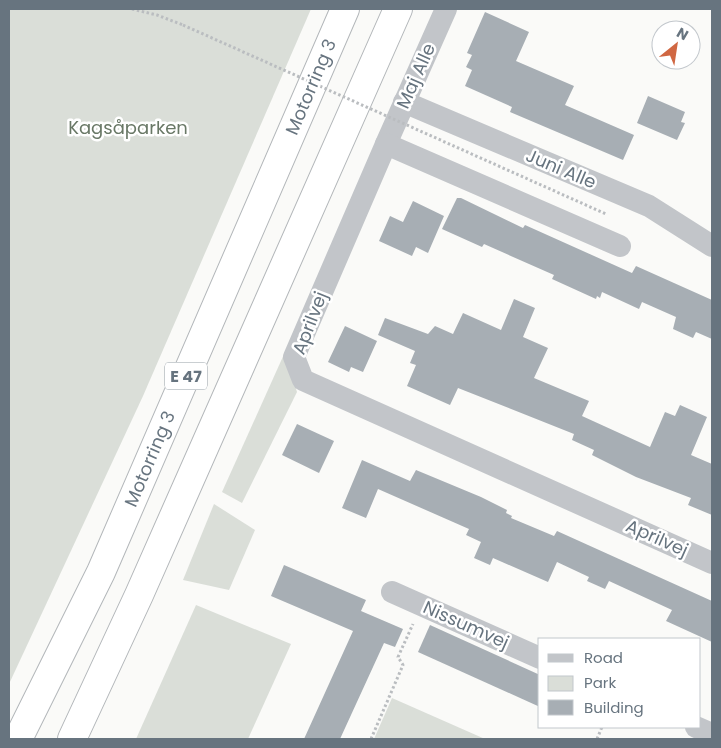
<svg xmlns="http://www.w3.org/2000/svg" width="721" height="748" font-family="Poppins,sans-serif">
<rect width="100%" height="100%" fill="#fafaf8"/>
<g fill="#daded8">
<polygon points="9,9 311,9 143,396 9,684"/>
<polygon points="285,352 297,392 242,503 222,492"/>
<polygon points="214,504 255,530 229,590 183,580"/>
<polygon points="196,605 291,644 248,739 136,739"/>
<polygon points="392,698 485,739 374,739"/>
</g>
<g fill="#a7aeb4">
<polygon points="485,12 529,32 516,61 574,86 565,105 634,135 623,160 510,112 512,107 465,86 472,70 466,67 472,55 467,53"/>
<polygon points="648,96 685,112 681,122 685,123 677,140 637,123"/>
<polygon points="457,198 461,198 523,228 525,225 632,273 636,266 712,300 712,339 696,332 693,338 673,329 676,317 642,302 639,309 602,292 600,298 597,296 596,299 552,279 554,275 484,244 482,247 442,229"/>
<polygon points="413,201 444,216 428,253 416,247 412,256 379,241 390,216 403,222"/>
<polygon points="514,299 535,308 523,337 548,348 534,378 589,401 582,416 650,447 665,412 675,416 680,405 707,417 691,455 712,464 712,515 688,505 691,498 636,477 592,455 594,450 572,440 574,434 458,388 450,405 407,386 416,365 410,363 415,351 378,335 385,318 428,334 435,326 453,334 463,313 501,330"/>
<polygon points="345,326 377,341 363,372 351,367 349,372 328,362"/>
<polygon points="297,424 334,441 319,473 282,455"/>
<polygon points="362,460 410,481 416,470 481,497 507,510 506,513 512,516 511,518 554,536 557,531 712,601 712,642 666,621 672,610 609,581 605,589 587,581 589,577 557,562 548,582 493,558 490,565 474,558 481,542 466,535 469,529 378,489 366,518 342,508"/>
<polygon points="284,565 366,600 361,611 403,629 395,647 384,643 340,739 304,739 353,631 271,596"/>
<polygon points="430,625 540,675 540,707 418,652"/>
</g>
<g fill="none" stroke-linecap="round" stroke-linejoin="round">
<g stroke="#b3b7ba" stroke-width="30">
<g id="highway">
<polyline points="18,739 101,572 345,9"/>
<polyline points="72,739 139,595 398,9"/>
</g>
</g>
<g stroke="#babdc0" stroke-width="3" stroke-dasharray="2.5 2.5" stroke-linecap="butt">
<polyline points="132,9 157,15 183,25"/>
<polyline points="371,739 403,665 398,657 413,624"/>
<polyline points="597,739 602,727"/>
</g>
<g stroke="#c2c5c9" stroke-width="22">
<polyline points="404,102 649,206 712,246"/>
<polyline points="386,144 446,9"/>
<polyline points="620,246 386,144 294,357 303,380 712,563"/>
<polyline points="392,592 540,658"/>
<polyline points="696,727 712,734"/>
</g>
<use href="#highway" stroke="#fff" stroke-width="28"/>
<polyline stroke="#babdc0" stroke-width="3" stroke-dasharray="2.5 2.5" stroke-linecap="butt" points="183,25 606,214"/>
</g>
<g text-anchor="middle" stroke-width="5" stroke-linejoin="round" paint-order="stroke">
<rect fill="#fff" stroke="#959ea5" stroke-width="1" x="165" y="362.5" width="42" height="27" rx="4"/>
<g font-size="16" font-weight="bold" fill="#67747f">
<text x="186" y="382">E 47</text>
</g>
<g font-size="18" fill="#67747f" stroke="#fff">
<text transform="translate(416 76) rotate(-66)" y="6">Maj Alle</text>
<text transform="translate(311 87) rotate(-67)" y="6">Motorring 3</text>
<text transform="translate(561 169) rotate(23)" y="6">Juni Alle</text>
<text transform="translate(310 323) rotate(-69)" y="6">Aprilvej</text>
<text transform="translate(150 459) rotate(-67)" y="6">Motorring 3</text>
<text transform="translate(657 538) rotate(24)" y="6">Aprilvej</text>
<text transform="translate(466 625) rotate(24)" y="6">Nissumvej</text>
</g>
<g font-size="18" fill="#697866" stroke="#fff">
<text x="128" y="134">Kagsåparken</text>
</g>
</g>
<rect width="721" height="748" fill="none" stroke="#67747f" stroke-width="20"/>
<rect x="538" y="638" width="162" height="90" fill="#ffffff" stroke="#c2c7cc"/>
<rect x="548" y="654" width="25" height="8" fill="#c2c5c9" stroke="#c2c7cc"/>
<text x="584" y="663" font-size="15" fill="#67747f">Road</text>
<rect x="548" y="676" width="25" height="15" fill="#daded8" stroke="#c2c7cc"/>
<text x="584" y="688" font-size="15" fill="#67747f">Park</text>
<rect x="548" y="700" width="25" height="15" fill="#a7aeb4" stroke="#c2c7cc"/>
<text x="584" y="713" font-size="15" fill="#67747f">Building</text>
<g transform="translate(676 45) rotate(30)"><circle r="24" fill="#ffffff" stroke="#c2c7cc"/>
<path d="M0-4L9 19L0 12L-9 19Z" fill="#d06742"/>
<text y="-8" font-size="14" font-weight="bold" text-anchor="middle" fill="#67747f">N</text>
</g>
</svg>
